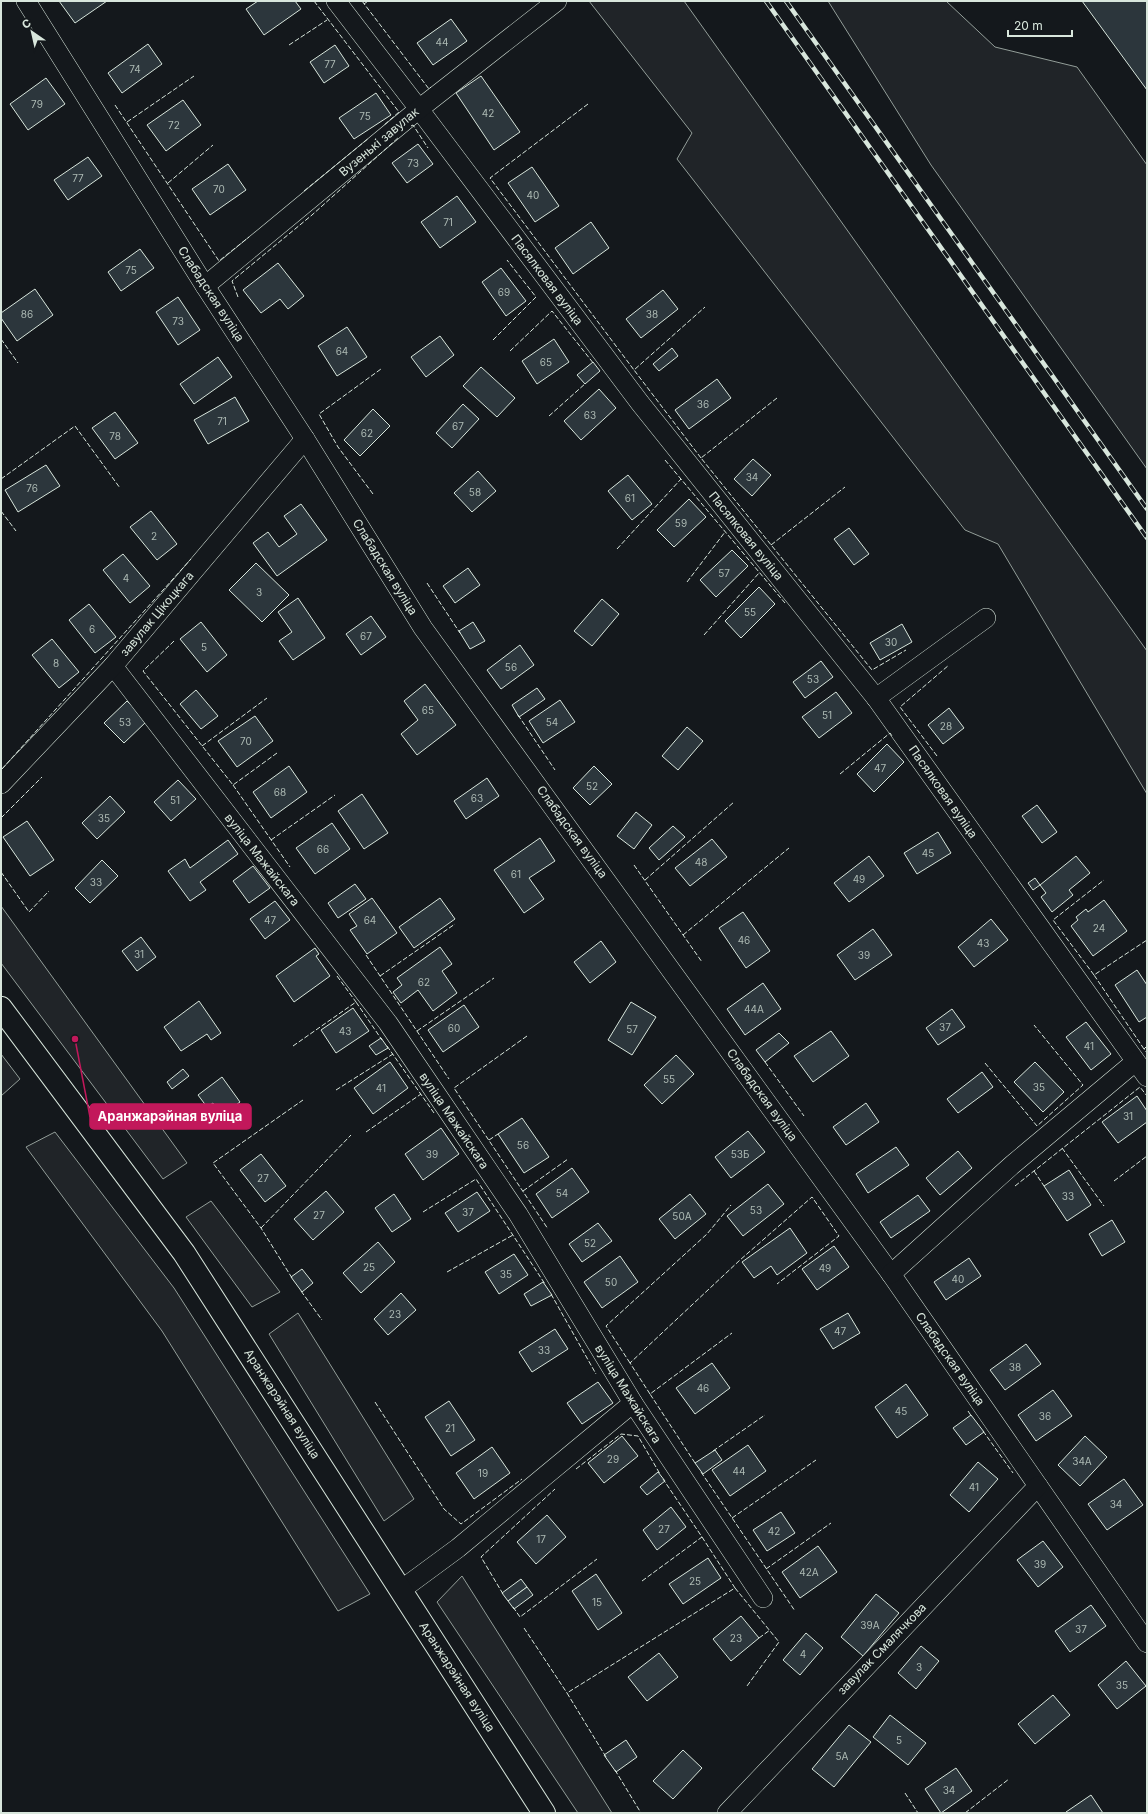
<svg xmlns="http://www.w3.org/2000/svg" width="1148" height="1814" font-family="Inter,sans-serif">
<rect width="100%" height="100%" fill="#14181c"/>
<g fill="#202428" stroke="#939e99">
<polygon points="589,1 684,1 1147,651 1147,794 998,544 965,530 677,159 692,133"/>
<polygon points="828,1 946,1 995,47 1077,67 1147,165 1147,469 931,165"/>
<polygon points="1,906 187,1163 163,1179 1,963"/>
<polygon points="1,1054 20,1079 1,1096"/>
<polygon points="55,1132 174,1288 370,1594 338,1611 162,1331 26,1147"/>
<polygon points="211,1201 280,1292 252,1307 186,1217"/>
<polygon points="298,1313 414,1499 384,1521 269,1334"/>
<polygon points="462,1576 612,1813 578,1813 437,1602"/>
</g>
<g fill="#2c363c" stroke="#d8e6dc">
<polygon points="59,1 107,1 75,23"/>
<polygon points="258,1 295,1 301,9 264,35 246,9"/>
<polygon points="1082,1 1147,1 1147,90"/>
<polygon points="451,19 467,41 433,65 417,43"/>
<polygon points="148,44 162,64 122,93 108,73"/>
<polygon points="335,45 349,66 324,83 310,62"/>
<polygon points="481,76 520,132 494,150 456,93"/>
<polygon points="46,78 65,104 28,130 10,104"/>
<polygon points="376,93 391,115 354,139 339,118"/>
<polygon points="183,100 201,125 166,151 147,125"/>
<polygon points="418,144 433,164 407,183 392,163"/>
<polygon points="88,157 102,176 68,200 54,180"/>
<polygon points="228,164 246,190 210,215 192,189"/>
<polygon points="532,167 559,206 535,222 508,183"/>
<polygon points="457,196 476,222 440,248 421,222"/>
<polygon points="591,222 609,248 573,274 555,248"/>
<polygon points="140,249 154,268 121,291 108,272"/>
<polygon points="278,263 304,296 288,309 280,299 261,313 243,290"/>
<polygon points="501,268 526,301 506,316 482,282"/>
<polygon points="35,289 53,315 17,341 1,318 1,313"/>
<polygon points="663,290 678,309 641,338 626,319"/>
<polygon points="178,297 200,330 178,345 156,312"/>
<polygon points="347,327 367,357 337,376 318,346"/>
<polygon points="440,336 454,355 426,377 411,357"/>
<polygon points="554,339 569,362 537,384 522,361"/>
<polygon points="672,348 678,356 659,371 653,364"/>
<polygon points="218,357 232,377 194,404 180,384"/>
<polygon points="593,362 600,371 585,384 577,375"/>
<polygon points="481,367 515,398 497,417 463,386"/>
<polygon points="717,379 731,398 689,429 675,410"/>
<polygon points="599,389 616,408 581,440 564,421"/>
<polygon points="235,397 249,421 208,444 194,420"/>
<polygon points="463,404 479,419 452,448 436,433"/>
<polygon points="373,409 390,426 360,456 344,440"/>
<polygon points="115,412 138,443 115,459 92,428"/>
<polygon points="753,459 771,475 752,496 734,479"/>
<polygon points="46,465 60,486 18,512 5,490"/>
<polygon points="478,471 496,491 472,512 454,493"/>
<polygon points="628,475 652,504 632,520 608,491"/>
<polygon points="689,499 706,517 674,547 657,530"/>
<polygon points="301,504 327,540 277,576 253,543 268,532 279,547 297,534 284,516"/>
<polygon points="151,511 177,544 157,560 130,527"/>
<polygon points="849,528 869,554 854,565 834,539"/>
<polygon points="732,550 748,566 716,597 700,580"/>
<polygon points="123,554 150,586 130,603 103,570"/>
<polygon points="256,563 289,595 262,622 229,590"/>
<polygon points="468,568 480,585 455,603 443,586"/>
<polygon points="759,587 775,604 741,638 725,621"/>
<polygon points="298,598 325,638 293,660 279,641 292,632 278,612"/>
<polygon points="602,599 619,614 592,646 574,631"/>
<polygon points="89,604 116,637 95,653 69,620"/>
<polygon points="371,616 386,637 361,655 346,634"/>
<polygon points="201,622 227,655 207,672 180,639"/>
<polygon points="473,622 485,641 470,649 459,631"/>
<polygon points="902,624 912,642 880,660 870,643"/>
<polygon points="52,639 79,672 59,688 32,655"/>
<polygon points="520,645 534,665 501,689 487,670"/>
<polygon points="821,661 833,677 805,698 793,682"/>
<polygon points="425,684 456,725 417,755 401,734 418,720 404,701"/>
<polygon points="537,688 545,699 519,717 512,705"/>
<polygon points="196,690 218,716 201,729 180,704"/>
<polygon points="836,692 852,713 819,738 802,717"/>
<polygon points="560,700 575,722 543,743 529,721"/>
<polygon points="127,701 147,721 124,743 104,723"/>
<polygon points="949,708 964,728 943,744 928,725"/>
<polygon points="255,716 273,741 237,767 218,741"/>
<polygon points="687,727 703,741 678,770 662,756"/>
<polygon points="887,744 904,762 874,792 857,774"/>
<polygon points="289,766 307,792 271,818 253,792"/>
<polygon points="594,766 612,784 590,805 573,788"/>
<polygon points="487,778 499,796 466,819 454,801"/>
<polygon points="178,780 196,799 171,821 154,802"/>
<polygon points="362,794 388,833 364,849 338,811"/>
<polygon points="110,796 125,812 97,839 82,823"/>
<polygon points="1037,805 1057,832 1042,843 1022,816"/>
<polygon points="636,812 652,825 634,849 617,836"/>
<polygon points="27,821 54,860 30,876 3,837"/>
<polygon points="332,823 350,849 315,874 296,848"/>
<polygon points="673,826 685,837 659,860 649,848"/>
<polygon points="938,832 951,853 917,874 904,853"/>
<polygon points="540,838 555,861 529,878 544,899 524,913 494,870"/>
<polygon points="712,839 727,857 690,886 675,868"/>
<polygon points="228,840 238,854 200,882 206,890 190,901 168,871 185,859 190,868"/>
<polygon points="869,856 884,876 849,902 834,883"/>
<polygon points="1076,856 1090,873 1069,890 1073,895 1052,912 1041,897 1046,893 1040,885"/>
<polygon points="102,860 118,876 90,903 75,888"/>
<polygon points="253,866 270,888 249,903 233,881"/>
<polygon points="1035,878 1040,885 1033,890 1028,883"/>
<polygon points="355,884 366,899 338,918 328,903"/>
<polygon points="372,898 397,933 367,954 350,930 357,926 349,914"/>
<polygon points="440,898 455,919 414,948 399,927"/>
<polygon points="1104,900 1127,931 1093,956 1071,926 1078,920 1076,917 1086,909 1088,912"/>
<polygon points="275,901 290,920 265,939 250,919"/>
<polygon points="743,912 770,951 746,968 719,928"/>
<polygon points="991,919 1008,940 974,967 958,947"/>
<polygon points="873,929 892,955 855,980 837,955"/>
<polygon points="141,937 156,957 137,971 122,951"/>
<polygon points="601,941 616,962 590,983 574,962"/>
<polygon points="440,947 452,964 442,971 457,993 433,1011 418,990 401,1003 393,992 402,985 397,978"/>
<polygon points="315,948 319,954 316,956 330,976 294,1002 276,976"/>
<polygon points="1137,970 1147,985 1147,1017 1139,1022 1115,985"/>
<polygon points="763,983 781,1009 745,1035 727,1009"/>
<polygon points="199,1001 221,1033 211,1040 207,1034 181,1051 164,1027"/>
<polygon points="631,1002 656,1017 632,1055 608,1040"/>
<polygon points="464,1005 479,1027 443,1052 428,1030"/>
<polygon points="353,1008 369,1031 336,1053 321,1030"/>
<polygon points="952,1009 965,1027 938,1045 926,1028"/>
<polygon points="1086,1022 1111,1054 1091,1070 1066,1037"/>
<polygon points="831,1031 849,1056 813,1082 794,1056"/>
<polygon points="779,1033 789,1043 765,1062 756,1050"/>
<polygon points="381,1038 388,1048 376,1055 369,1046"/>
<polygon points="676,1055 694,1074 662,1104 644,1085"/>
<polygon points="390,1062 408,1088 373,1114 354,1088"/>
<polygon points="1035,1062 1064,1092 1043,1112 1014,1082"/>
<polygon points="183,1069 189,1076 172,1089 167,1082"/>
<polygon points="982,1072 993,1087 958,1113 947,1099"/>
<polygon points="222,1077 240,1102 222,1115 213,1103 207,1107 198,1095"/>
<polygon points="1137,1096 1147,1111 1147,1122 1118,1143 1102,1122"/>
<polygon points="866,1103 879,1122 846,1145 833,1127"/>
<polygon points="522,1118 549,1157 524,1173 498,1134"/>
<polygon points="441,1128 459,1154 423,1180 405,1154"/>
<polygon points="748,1131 765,1152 731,1178 715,1157"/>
<polygon points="896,1147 909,1165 868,1193 856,1174"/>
<polygon points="958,1151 972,1168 940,1195 926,1178"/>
<polygon points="261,1154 286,1186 265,1202 240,1170"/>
<polygon points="572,1168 589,1192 552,1218 536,1194"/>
<polygon points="1069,1170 1091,1205 1067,1221 1044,1186"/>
<polygon points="768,1184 784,1204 743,1236 727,1216"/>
<polygon points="326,1191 344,1212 313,1240 294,1219"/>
<polygon points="477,1192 490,1211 458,1232 445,1213"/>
<polygon points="394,1194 411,1219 392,1232 375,1208"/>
<polygon points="690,1194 706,1214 675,1239 659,1219"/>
<polygon points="918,1195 930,1211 891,1238 880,1222"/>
<polygon points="1112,1220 1125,1242 1102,1256 1089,1234"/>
<polygon points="598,1223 612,1241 582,1262 569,1244"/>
<polygon points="790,1228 807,1253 777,1275 771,1266 754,1278 742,1262"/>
<polygon points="378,1242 395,1262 361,1293 343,1273"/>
<polygon points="834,1246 849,1267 817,1290 802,1269"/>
<polygon points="514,1254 528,1275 499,1294 485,1272"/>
<polygon points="620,1256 638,1282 602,1308 584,1282"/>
<polygon points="969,1258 981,1276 946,1300 934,1282"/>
<polygon points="302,1269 313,1283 302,1292 291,1277"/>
<polygon points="543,1282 552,1295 531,1306 524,1294"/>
<polygon points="401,1293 416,1310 388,1335 374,1319"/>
<polygon points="848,1313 860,1333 833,1349 820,1329"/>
<polygon points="555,1329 568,1349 532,1372 519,1352"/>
<polygon points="1026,1344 1041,1364 1005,1390 990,1370"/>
<polygon points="712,1363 730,1388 695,1414 676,1388"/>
<polygon points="598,1382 613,1403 582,1424 567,1403"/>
<polygon points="906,1384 928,1415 897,1438 875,1407"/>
<polygon points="1053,1390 1072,1416 1036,1441 1018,1415"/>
<polygon points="449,1401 475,1440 451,1456 425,1417"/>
<polygon points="971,1415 984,1432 966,1445 953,1428"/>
<polygon points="622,1436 638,1456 604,1483 588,1463"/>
<polygon points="1085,1436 1107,1457 1080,1486 1058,1465"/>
<polygon points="748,1445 766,1471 730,1496 712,1470"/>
<polygon points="492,1447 510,1473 474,1499 456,1473"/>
<polygon points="715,1450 722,1460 703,1474 695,1463"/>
<polygon points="978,1462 998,1479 969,1512 950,1495"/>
<polygon points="658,1472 665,1481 647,1495 640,1487"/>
<polygon points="1124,1479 1143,1505 1107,1530 1088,1504"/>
<polygon points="671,1507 686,1527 657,1550 643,1530"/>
<polygon points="781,1512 795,1533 767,1551 753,1530"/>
<polygon points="547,1515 566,1537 536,1564 517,1542"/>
<polygon points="1043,1541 1063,1567 1038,1587 1017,1560"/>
<polygon points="818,1546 837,1572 800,1598 782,1572"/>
<polygon points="708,1558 721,1578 683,1604 669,1584"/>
<polygon points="596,1574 622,1613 598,1630 572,1591"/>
<polygon points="521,1579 527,1587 508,1601 502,1593"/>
<polygon points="527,1587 533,1595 514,1609 508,1601"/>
<polygon points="876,1594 899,1613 863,1656 841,1637"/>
<polygon points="1091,1605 1106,1626 1070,1652 1055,1631"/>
<polygon points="741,1616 759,1638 731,1661 713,1639"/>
<polygon points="806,1633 823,1648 800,1675 783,1660"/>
<polygon points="921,1646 939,1661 916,1689 898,1673"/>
<polygon points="659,1653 678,1677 647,1701 628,1677"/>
<polygon points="1126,1661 1146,1686 1117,1709 1098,1685"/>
<polygon points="1053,1695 1070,1715 1035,1744 1018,1724"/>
<polygon points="890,1715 926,1743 908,1765 873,1737"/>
<polygon points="849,1725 871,1742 834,1787 812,1769"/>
<polygon points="626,1740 637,1757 616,1772 604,1755"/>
<polygon points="683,1750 702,1768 673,1799 653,1781"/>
<polygon points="956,1768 972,1791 941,1813 925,1789"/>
<polygon points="1091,1795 1103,1813 1066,1813 1066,1812"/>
</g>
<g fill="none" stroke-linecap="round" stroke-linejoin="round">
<g stroke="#d8e6dc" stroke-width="20">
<g id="minor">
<polyline points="26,1 205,286 305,439 423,628 891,1274 1147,1643"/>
<polyline points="336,1 419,109 640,403 876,698 1147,1077"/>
<polyline points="205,286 419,109 557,1"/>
<polyline points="113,666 388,1023 518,1214 633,1403 763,1598"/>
<polyline points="876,698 986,618"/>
<polyline points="1,784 113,666 305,439"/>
<polyline points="891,1274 1012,1165 1135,1062"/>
<polyline points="401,1590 458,1548 633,1403"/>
<polyline points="727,1813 1038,1486"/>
</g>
</g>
<g stroke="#d8e6dc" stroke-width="24">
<polyline id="secondary" points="1,1008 184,1253 544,1813"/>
</g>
<use href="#minor" stroke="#14181c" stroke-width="19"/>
<use href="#secondary" stroke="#14181c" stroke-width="22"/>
<g stroke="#d8e6dc" stroke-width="4.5">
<g id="rail">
<polyline points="766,1 1147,538"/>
<polyline points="786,1 1147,509"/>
</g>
</g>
<use href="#rail" stroke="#14181c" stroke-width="3" stroke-dasharray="9" stroke-linecap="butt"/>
<g stroke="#d8e6dc" stroke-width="1" stroke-dasharray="5 2" stroke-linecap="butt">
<polyline points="314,1 399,112 383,126"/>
<polyline points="362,1 429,89 431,87"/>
<polyline points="364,4 368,1"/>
<polyline points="289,45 327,20"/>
<polyline points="588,104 490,178 634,370"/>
<polyline points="115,105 219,261 249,237"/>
<polyline points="127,122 194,76"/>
<polyline points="411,126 413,125 428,148"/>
<polyline points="168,183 213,145"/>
<polyline points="304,191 369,138"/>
<polyline points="238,297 232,281 312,215 399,137"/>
<polyline points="1,339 18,363"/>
<polyline points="493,340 536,297 507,260"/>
<polyline points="510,351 552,311 594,364"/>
<polyline points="777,398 701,458 872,670 906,650"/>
<polyline points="549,416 586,383"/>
<polyline points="701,458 634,370 705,307"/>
<polyline points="665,460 785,603"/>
<polyline points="1,479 75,426 120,488"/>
<polyline points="373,494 338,447 319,414 381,369"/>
<polyline points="1,511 16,531"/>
<polyline points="771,545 845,487"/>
<polyline points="617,549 681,479"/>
<polyline points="687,582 725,532"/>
<polyline points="427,583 460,633"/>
<polyline points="704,635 759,573"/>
<polyline points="174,641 143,671 233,785 277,753"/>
<polyline points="518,715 555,770"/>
<polyline points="202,746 267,698"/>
<polyline points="937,756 900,707 949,665"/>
<polyline points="2,769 191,559"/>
<polyline points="840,774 890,733 892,736"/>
<polyline points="233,785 290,867"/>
<polyline points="1,818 42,777"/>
<polyline points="271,840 335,795"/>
<polyline points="634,865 702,962"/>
<polyline points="1,872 29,912 49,891"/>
<polyline points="645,880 734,802"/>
<polyline points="683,935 789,848"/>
<polyline points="366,955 449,1079"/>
<polyline points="1094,975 1053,920 1104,880"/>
<polyline points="337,976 356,1002"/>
<polyline points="380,976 455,924"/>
<polyline points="417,1031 494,978"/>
<polyline points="527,1036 454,1088 548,1229"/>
<polyline points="293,1046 356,1002 382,1040"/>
<polyline points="387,1046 434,1113"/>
<polyline points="1147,1046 1144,1049 1147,1053"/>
<polyline points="1144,1049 1094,975 1147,940"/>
<polyline points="765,1062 804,1116"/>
<polyline points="985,1063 1037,1126 1083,1085 1034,1025"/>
<polyline points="336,1090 393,1054"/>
<polyline points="366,1132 421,1094"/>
<polyline points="489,1140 498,1134"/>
<polyline points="1062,1148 1104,1206"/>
<polyline points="1034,1171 1044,1186"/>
<polyline points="1114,1181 1147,1156"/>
<polyline points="1015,1186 1140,1087 1147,1096"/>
<polyline points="523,1191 568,1159"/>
<polyline points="423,1212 476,1179 545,1284"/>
<polyline points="261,1228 351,1135"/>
<polyline points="447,1272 513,1235"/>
<polyline points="292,1278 261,1228 213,1163 303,1100"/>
<polyline points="301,1291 322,1320"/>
<polyline points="551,1294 596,1374"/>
<polyline points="630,1363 606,1326 707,1234 731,1205"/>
<polyline points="650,1394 630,1363 740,1260 812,1197 839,1236 777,1284"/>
<polyline points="375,1402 444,1509 461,1524 522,1479"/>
<polyline points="968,1411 972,1417"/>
<polyline points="983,1431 1013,1473"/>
<polyline points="713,1451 765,1415"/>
<polyline points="695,1463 650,1394 732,1333"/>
<polyline points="576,1469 621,1434 638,1436 660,1474"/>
<polyline points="701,1472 795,1611"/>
<polyline points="732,1518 816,1460"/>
<polyline points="702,1537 735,1588"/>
<polyline points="766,1569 831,1523"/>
<polyline points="642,1581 702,1537 663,1479"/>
<polyline points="503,1594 481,1557 555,1489"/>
<polyline points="513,1607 520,1617 597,1559"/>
<polyline points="524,1628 567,1693"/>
<polyline points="759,1638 770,1630"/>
<polyline points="606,1757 567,1693 735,1588 779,1642 747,1686"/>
<polyline points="615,1770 641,1813"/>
<polyline points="905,1793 918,1813"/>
<polyline points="965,1813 1009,1779"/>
</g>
</g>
<g text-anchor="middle" stroke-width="3" stroke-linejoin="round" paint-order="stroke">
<g font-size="10" fill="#adbab4">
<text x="442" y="46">44</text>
<text x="330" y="68">77</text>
<text x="135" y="73">74</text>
<text x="37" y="108">79</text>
<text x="488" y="117">42</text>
<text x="365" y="120">75</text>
<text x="174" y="129">72</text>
<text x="413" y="167">73</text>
<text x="78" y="182">77</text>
<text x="219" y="193">70</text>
<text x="533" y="199">40</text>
<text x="448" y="226">71</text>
<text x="131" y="274">75</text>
<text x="504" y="296">69</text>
<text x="27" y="318">86</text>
<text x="652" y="318">38</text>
<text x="178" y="325">73</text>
<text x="342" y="355">64</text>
<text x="546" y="366">65</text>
<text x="703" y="408">36</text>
<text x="590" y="419">63</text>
<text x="222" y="425">71</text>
<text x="458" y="430">67</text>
<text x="367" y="437">62</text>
<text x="115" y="440">78</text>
<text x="752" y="481">34</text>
<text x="32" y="492">76</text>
<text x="475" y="496">58</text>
<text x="630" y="502">61</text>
<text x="681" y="527">59</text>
<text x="154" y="540">2</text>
<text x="724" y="577">57</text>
<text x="126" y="582">4</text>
<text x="259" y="596">3</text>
<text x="750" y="616">55</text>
<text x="92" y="633">6</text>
<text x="366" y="640">67</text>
<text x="891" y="646">30</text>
<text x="204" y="651">5</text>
<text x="56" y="667">8</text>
<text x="511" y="671">56</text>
<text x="813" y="683">53</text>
<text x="428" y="714">65</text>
<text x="827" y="719">51</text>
<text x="125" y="726">53</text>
<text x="552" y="726">54</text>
<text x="946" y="730">28</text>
<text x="246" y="745">70</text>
<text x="880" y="772">47</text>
<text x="592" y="790">52</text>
<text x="280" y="796">68</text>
<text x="477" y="802">63</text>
<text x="175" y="804">51</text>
<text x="104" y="822">35</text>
<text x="323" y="853">66</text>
<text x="928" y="857">45</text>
<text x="701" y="866">48</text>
<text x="516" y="878">61</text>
<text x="859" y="883">49</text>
<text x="96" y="886">33</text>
<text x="270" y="924">47</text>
<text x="370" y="924">64</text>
<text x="1099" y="932">24</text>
<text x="744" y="944">46</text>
<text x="983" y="947">43</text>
<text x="139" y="958">31</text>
<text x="864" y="959">39</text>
<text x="424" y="986">62</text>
<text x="754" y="1013">44А</text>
<text x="945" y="1031">37</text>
<text x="454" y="1032">60</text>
<text x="632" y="1033">57</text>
<text x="345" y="1035">43</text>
<text x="1089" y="1050">41</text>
<text x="669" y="1083">55</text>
<text x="1039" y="1091">35</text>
<text x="381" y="1092">41</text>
<text x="1128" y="1120">31</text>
<text x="523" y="1149">56</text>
<text x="432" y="1158">39</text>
<text x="740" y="1158">53Б</text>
<text x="263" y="1182">27</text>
<text x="562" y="1197">54</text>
<text x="1068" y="1200">33</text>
<text x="756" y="1214">53</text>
<text x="468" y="1216">37</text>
<text x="319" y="1219">27</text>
<text x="682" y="1220">50А</text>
<text x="590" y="1247">52</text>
<text x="369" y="1271">25</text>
<text x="825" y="1272">49</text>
<text x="506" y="1278">35</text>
<text x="958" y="1283">40</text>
<text x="611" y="1286">50</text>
<text x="395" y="1318">23</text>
<text x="840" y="1335">47</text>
<text x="544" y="1354">33</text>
<text x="1015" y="1371">38</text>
<text x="703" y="1392">46</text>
<text x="901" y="1415">45</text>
<text x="1045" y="1420">36</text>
<text x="450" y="1432">21</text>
<text x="613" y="1463">29</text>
<text x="1082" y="1465">34А</text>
<text x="739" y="1475">44</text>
<text x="483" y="1477">19</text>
<text x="974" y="1491">41</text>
<text x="1116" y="1508">34</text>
<text x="664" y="1533">27</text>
<text x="774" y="1535">42</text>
<text x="541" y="1543">17</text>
<text x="1040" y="1568">39</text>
<text x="809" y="1576">42А</text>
<text x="695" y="1585">25</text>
<text x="597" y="1606">15</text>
<text x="870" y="1629">39А</text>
<text x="1081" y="1633">37</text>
<text x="736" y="1642">23</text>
<text x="803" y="1658">4</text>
<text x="919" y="1671">3</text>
<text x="1122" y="1689">35</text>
<text x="899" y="1744">5</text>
<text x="842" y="1760">5А</text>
<text x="949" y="1794">34</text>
</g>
<g font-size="12" fill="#d8e6dc" stroke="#14181c">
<text transform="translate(379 142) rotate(-40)" y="4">Вузенькі завулак</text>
<text transform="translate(547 280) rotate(53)" y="4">Пасялковая вуліца</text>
<text transform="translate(211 294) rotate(57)" y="4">Слабадская вуліца</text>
<text transform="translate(746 536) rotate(51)" y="4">Пасялковая вуліца</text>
<text transform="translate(385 567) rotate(58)" y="4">Слабадская вуліца</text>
<text transform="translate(157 614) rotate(-50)" y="4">завулак Цікоцкага</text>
<text transform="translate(943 792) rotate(55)" y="4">Пасялковая вуліца</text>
<text transform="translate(572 832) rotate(54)" y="4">Слабадская вуліца</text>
<text transform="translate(262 860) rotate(52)" y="4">вуліца Мажайскага</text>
<text transform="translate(762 1095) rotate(54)" y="4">Слабадская вуліца</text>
<text transform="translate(454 1121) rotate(56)" y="4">вуліца Мажайскага</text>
<text transform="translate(950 1359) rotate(55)" y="4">Слабадская вуліца</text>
<text transform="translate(628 1394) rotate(58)" y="4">вуліца Мажайскага</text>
<text transform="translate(282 1404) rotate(57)" y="4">Аранжарэйная вуліца</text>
<text transform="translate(882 1649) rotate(-46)" y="4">завулак Смалячкова</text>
<text transform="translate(457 1677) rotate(57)" y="4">Аранжарэйная вуліца</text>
</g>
</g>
<path fill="none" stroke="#c2185b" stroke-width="1.5" d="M75 1039L90 1117"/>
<circle fill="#c2185b" stroke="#14181c" stroke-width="1.5" cx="75" cy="1039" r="4"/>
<rect fill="#c2185b" stroke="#c2185b" stroke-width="1.5" x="90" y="1104" width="161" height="25" rx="4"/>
<g font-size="13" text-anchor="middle" font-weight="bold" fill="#fff">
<text x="170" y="1121">Аранжарэйная вуліца</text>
</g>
<rect width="1148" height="1814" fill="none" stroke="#d8e6dc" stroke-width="4"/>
<g transform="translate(32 32) rotate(326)" stroke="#14181c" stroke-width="3" paint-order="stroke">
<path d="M0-3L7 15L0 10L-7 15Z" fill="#d8e6dc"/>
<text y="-6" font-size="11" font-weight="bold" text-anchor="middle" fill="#d8e6dc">С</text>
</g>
<path d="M1008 30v6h64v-6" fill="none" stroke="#d8e6dc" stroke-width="2"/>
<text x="1014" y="30" font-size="12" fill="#d8e6dc" stroke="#14181c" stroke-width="3" paint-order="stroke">20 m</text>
</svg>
